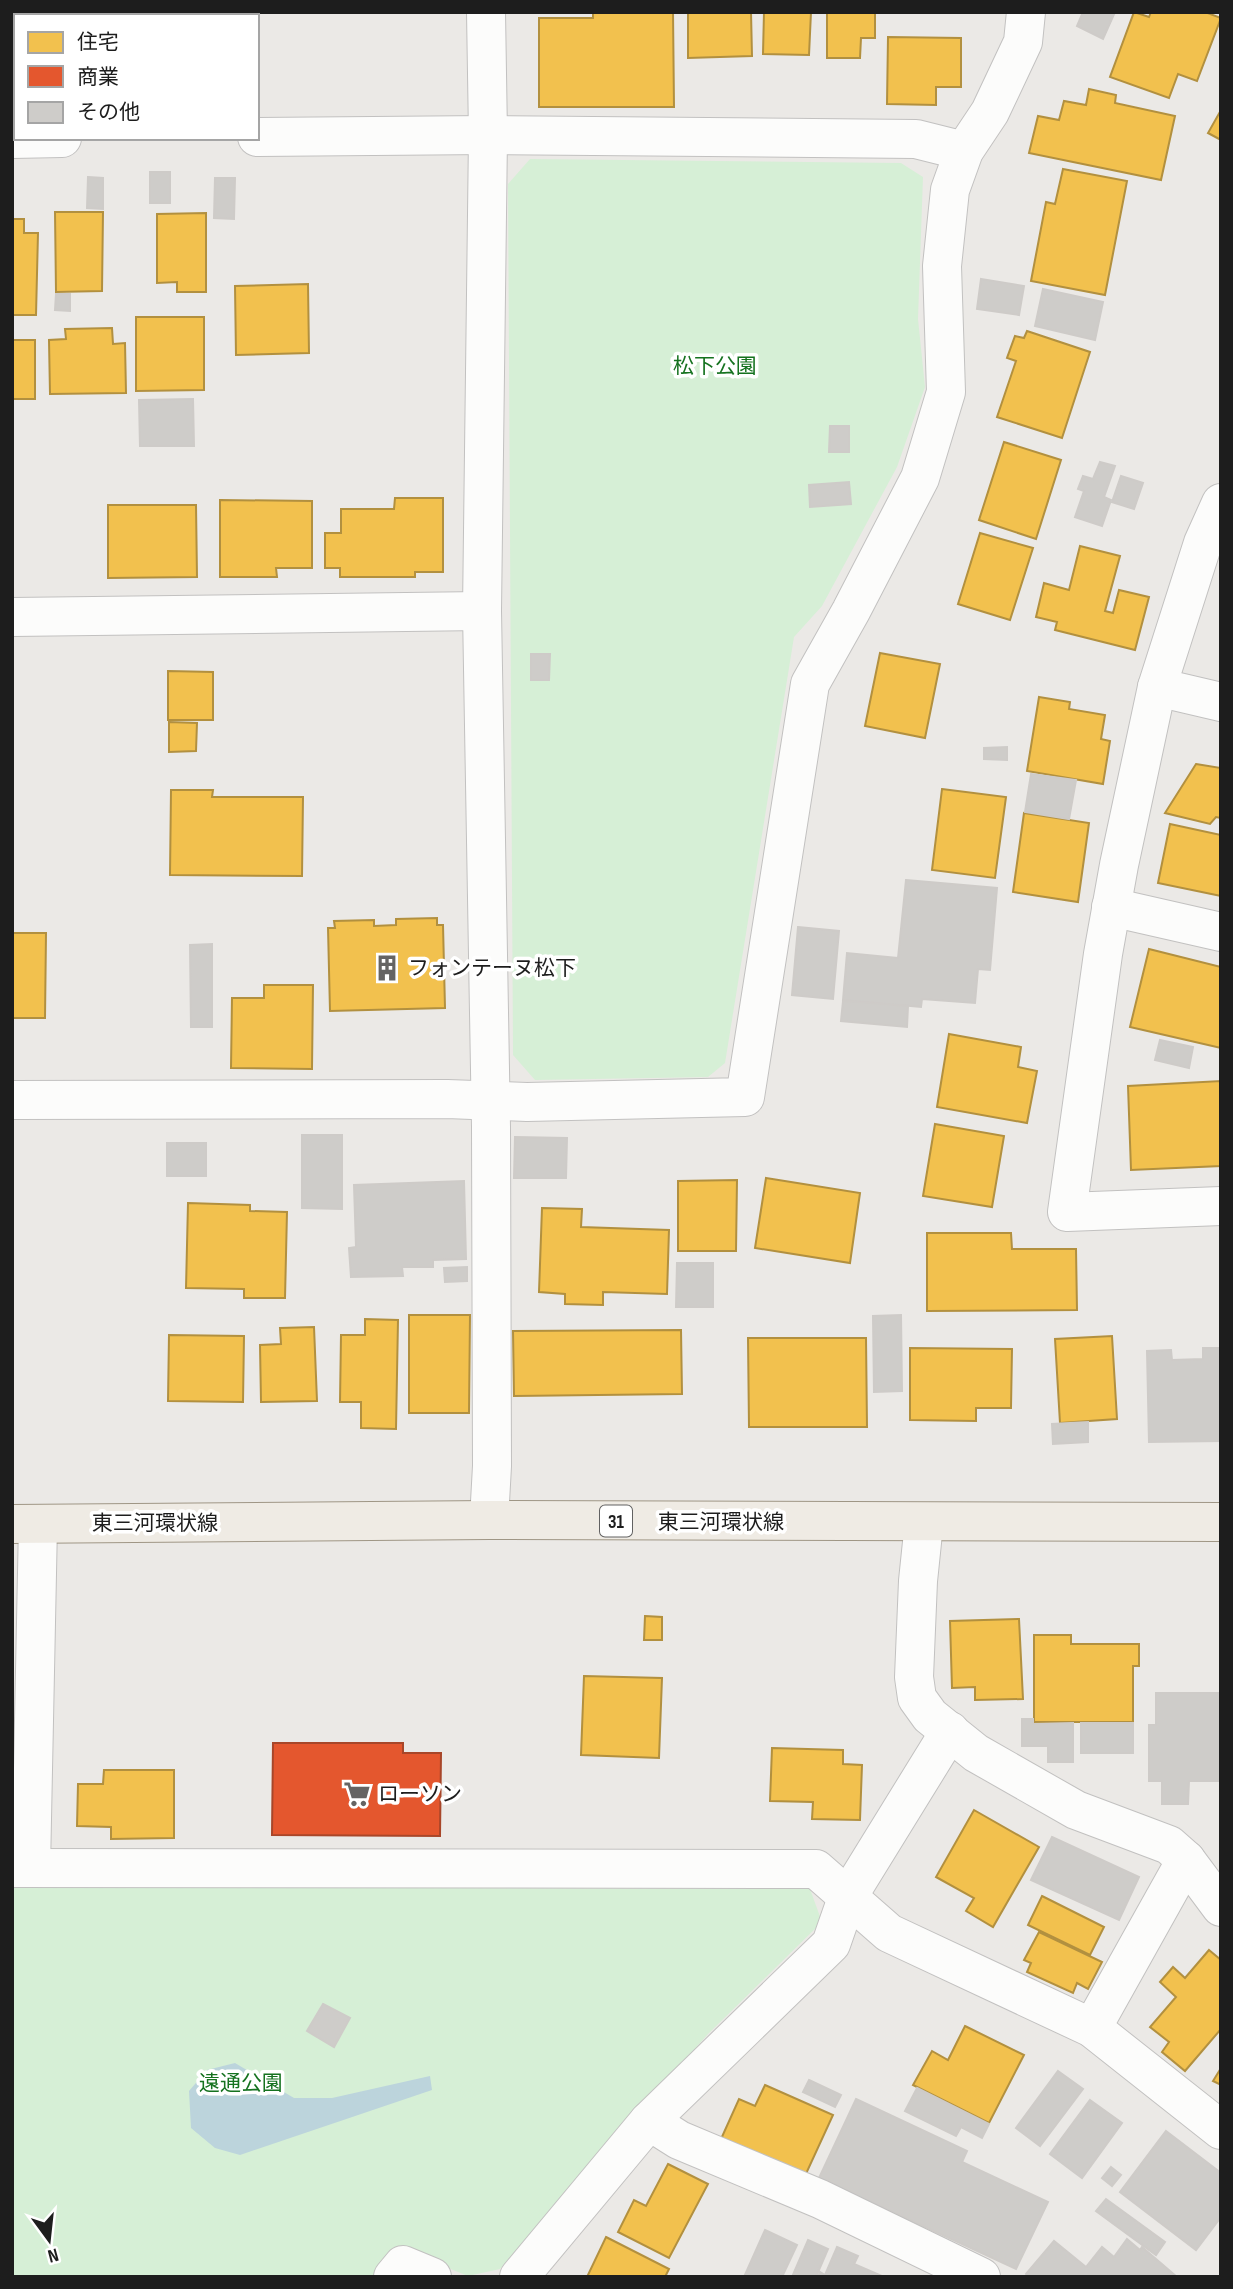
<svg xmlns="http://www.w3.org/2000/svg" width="1233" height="2289" font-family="'Sofia Sans Condensed','Noto Sans JP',sans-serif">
<rect width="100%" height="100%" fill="#ebe9e6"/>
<g fill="#d6efd6">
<polygon points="530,159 901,163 923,177 918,319 925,387 897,467 822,606 794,637 725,1063 708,1077 535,1080 513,1055 508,184"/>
<polygon points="12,1887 810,1889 822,1922 708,2034 500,2269 468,2276 396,2247 372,2277 12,2277"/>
</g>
<polygon fill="#bcd4dc" points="235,2063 294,2098 332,2098 430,2076 432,2090 240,2155 215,2148 191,2128 189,2091 207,2070"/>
<g fill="#f2c14e" stroke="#b2903f" stroke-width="2">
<polygon points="593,12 673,12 674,107 539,107 539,18 593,18"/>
<polygon points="688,12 751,12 752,56 688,58"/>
<polygon points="764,12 811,12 809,55 763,54"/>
<polygon points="827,12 875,12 875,38 861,38 860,58 827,58"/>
<polygon points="1134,12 1149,17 1151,12 1205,12 1221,18 1197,81 1178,74 1169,98 1110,77"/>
<polygon points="888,37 961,38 961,87 936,87 936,105 887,104"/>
<polygon points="1089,89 1116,95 1115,103 1175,116 1161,180 1029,153 1038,116 1059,120 1064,101 1086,105"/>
<polygon points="1221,110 1221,140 1208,133"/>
<polygon points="1063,169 1127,181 1105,295 1031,281 1046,202 1055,204"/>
<polygon points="55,212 103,212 102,291 56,292"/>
<polygon points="206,213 206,292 177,292 177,282 157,283 157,214"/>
<polygon points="12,219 24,219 24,233 38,233 36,315 12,315"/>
<polygon points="308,284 309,353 236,355 235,286"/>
<polygon points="136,317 204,317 204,390 136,391"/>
<polygon points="112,328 113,344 125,343 126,393 50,394 49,340 66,339 65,329"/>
<polygon points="1027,331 1090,352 1062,438 997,417 1016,361 1007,358 1015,336 1024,338"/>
<rect x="12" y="340" width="23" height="59"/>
<polygon points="1004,442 1061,460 1036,539 979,520"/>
<polygon points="395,498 443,498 443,572 415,572 415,577 340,577 340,568 325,568 325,533 341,533 341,509 394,509"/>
<polygon points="220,500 312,501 312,568 276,568 277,577 220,577"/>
<polygon points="108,505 196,505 197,577 108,578"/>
<polygon points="980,533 1033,548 1010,620 958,604"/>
<polygon points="1080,546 1120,556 1105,611 1113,613 1119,590 1149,597 1135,650 1055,630 1057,622 1036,617 1044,583 1069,590"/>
<polygon points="880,653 940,664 925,738 865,726"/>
<polygon points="168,671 213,672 213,720 168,720"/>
<polygon points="1039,697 1070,702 1069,709 1105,715 1101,739 1110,741 1103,784 1027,771"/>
<polygon points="169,722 197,723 196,751 169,752"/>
<polygon points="1196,764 1221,768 1221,818 1216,817 1210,824 1165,813"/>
<polygon points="942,789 1006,797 995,878 932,870"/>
<polygon points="171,790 213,790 212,797 303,797 302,876 170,875"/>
<polygon points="1024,813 1089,823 1078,902 1013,892"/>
<polygon points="1170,824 1221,835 1221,896 1158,883"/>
<polygon points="437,918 437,925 443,925 445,1008 330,1011 328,928 335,928 334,921 374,920 374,926 396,925 396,919"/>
<polygon points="12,933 46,933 45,1018 12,1018"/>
<polygon points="1149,949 1221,967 1221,1048 1130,1027"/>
<polygon points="264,985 313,985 312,1069 231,1068 232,998 264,998"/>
<polygon points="949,1034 1021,1047 1018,1067 1037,1071 1027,1123 937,1107"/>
<polygon points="1221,1081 1221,1166 1131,1170 1128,1086"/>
<polygon points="935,1124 1004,1136 992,1207 923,1196"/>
<polygon points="766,1178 860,1193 850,1263 755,1248"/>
<polygon points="737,1180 736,1251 678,1251 678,1181"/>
<polygon points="188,1203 250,1205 250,1211 287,1212 285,1298 244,1298 244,1289 186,1288"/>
<polygon points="542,1208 582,1209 581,1227 669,1230 667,1294 603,1292 603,1305 565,1304 565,1294 539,1292"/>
<polygon points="927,1233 1011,1233 1012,1249 1076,1249 1077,1310 927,1311"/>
<polygon points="409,1315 470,1315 469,1413 409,1413"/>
<polygon points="365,1319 398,1320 396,1429 361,1428 361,1402 340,1402 341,1335 365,1335"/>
<polygon points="314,1327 317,1401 261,1402 260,1345 281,1344 280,1328"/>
<polygon points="681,1330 682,1394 514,1396 513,1331"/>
<polygon points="169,1335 244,1336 243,1402 168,1401"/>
<polygon points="1112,1336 1117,1419 1060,1423 1055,1339"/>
<polygon points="748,1338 866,1338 867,1427 749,1427"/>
<polygon points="910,1348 1012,1349 1011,1408 976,1408 976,1421 910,1420"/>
<polygon points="645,1616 662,1617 662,1640 644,1640"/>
<polygon points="1019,1619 1023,1699 975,1700 975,1687 952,1688 950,1621"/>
<polygon points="1034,1635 1071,1635 1071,1644 1139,1644 1139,1666 1133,1666 1133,1722 1034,1722"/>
<polygon points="584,1676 662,1678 659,1758 581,1755"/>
<polygon points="772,1748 843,1750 843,1764 862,1765 860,1820 812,1819 813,1802 770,1801"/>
<polygon points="104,1770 174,1770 174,1838 111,1839 111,1827 77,1826 78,1784 103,1784"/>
<polygon points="974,1810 1039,1847 993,1927 966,1911 974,1898 936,1877"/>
<polygon points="1042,1896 1104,1927 1090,1955 1028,1925"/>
<polygon points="1039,1932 1102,1962 1088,1989 1077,1983 1073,1993 1027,1972 1031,1963 1024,1960"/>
<polygon points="1209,1950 1221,1960 1221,2029 1185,2071 1162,2052 1169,2042 1150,2027 1176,1997 1160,1982 1173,1967 1185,1978"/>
<polygon points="965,2026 1024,2055 989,2123 913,2085 932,2051 948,2060"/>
<polygon points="1221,2068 1221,2085 1213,2081"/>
<polygon points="765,2085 833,2115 805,2176 721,2139 739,2099 755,2106"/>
<polygon points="668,2164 708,2184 669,2258 618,2232 634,2200 646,2206"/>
<polygon points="606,2237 669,2269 665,2277 587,2277"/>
</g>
<polygon fill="#e4572e" stroke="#a84629" stroke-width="2" points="273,1743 403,1743 403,1753 441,1753 440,1836 272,1835"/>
<g fill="#ceccc9" stroke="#cecbc8" stroke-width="2">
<polygon points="1083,12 1115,12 1103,39 1077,26"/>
<rect x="150" y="172" width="20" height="31"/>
<polygon points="88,177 103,178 103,209 87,208"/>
<polygon points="215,178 235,178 234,219 214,218"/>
<polygon points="981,279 1024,286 1019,315 977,309"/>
<polygon points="1043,289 1103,302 1095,340 1035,326"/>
<polygon points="56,294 70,294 70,311 55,310"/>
<polygon points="193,399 194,446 140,446 139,400"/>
<polygon points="830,426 849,426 849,452 829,452"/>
<polygon points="1100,462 1115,466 1104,497 1111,500 1102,526 1075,517 1084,491 1078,489 1083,476 1093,479"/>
<polygon points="1121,476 1143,483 1134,509 1112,502"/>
<polygon points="849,482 851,504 810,507 809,485"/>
<polygon points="531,654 550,654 549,680 531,680"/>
<polygon points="1007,747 1007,760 984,759 984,748"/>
<polygon points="1031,774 1076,780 1069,819 1025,812"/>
<polygon points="906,880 997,888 990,970 978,969 975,1003 922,999 921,1007 843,1000 847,953 898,958"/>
<polygon points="798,927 839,931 833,999 792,995"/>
<polygon points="212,944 212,1027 191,1027 190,945"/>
<polygon points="843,1001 908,1006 907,1027 841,1021"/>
<polygon points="1160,1040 1193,1047 1189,1068 1155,1060"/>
<polygon points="302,1135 342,1135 342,1209 302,1208"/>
<polygon points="515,1137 567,1138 566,1178 514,1178"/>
<rect x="167" y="1143" width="39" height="33"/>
<polygon points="464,1181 466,1259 433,1260 433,1267 402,1267 403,1276 351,1277 349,1248 356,1247 354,1185"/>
<polygon points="677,1263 713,1263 713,1307 676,1307"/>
<polygon points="467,1267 467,1281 445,1282 444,1268"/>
<polygon points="901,1315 902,1391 874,1392 873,1316"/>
<polygon points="1203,1348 1221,1348 1221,1441 1149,1442 1147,1351 1171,1350 1172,1360 1203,1359"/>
<polygon points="1088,1422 1088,1442 1053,1444 1052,1424"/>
<polygon points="1156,1693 1221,1693 1221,1781 1189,1781 1188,1804 1162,1804 1162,1781 1149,1781 1149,1725 1156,1725"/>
<polygon points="1022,1719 1033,1719 1033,1724 1073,1723 1073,1762 1048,1762 1048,1746 1022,1746"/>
<rect x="1081" y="1723" width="52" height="30"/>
<polygon points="1052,1837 1139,1877 1119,1920 1031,1880"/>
<polygon points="323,2004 350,2018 334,2047 307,2031"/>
<polygon points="1058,2071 1083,2089 1040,2146 1016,2128"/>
<polygon points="809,2080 841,2095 835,2107 803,2092"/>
<polygon points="917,2088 989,2124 982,2138 961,2127 956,2136 905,2111"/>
<polygon points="856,2099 967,2151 962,2162 1048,2202 1016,2269 819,2178"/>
<polygon points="1090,2100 1122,2123 1082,2178 1050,2154"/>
<polygon points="1166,2131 1221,2173 1221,2217 1196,2250 1120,2192"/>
<polygon points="1111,2167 1121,2175 1112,2186 1102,2178"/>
<polygon points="1106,2199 1165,2242 1156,2255 1096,2211"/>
<polygon points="765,2230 797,2245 782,2277 744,2277"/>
<polygon points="1127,2239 1140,2250 1142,2247 1177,2277 1029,2277 1026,2274 1054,2241 1086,2267 1102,2247 1114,2257"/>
<polygon points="808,2240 828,2249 816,2277 792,2277"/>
<polygon points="837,2247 858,2256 854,2264 884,2277 818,2277 820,2272 825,2275"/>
</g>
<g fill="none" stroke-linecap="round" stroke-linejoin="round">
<g stroke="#c2c1c0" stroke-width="40">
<g id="street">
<polyline points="486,12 488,135 482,611 491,1127 492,1466 489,1520"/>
<polyline points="257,137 488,135 916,139 964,151"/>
<polyline points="12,139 62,138"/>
<polyline points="1221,503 1203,543 1157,687 1119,865 1103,954 1067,1212 1221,1206"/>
<polyline points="12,617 482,611"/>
<polyline points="1157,687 1221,702"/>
<polyline points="1111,907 1221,932"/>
<polyline points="12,1100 447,1099 527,1102 745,1097 810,684 851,611 920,478 946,392 942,266 950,190 964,151 990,112 1023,42 1026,12"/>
<polyline points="924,1523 918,1581 914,1677 917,1698 930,1716 976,1753 1076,1810 1169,1845 1186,1860 1221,1907"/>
<polyline points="12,1868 816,1869 889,1933 1092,2028 1221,2130"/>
<polyline points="31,1868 38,1524"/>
<polyline points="1092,2028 1186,1860"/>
<polyline points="649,2121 679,2140 820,2199 981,2277"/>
<polyline points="393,2277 403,2265 432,2277"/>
<polyline points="519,2277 649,2121 831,1944 847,1898 950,1731"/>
</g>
</g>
<g stroke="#9f9685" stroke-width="40">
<polyline id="primary" points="12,1524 489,1520 1221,1522"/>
</g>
<use href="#street" stroke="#fcfcfb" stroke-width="38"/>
<use href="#primary" stroke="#efebe4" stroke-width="38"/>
</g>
<defs>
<g id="building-bare" transform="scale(2.1)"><path d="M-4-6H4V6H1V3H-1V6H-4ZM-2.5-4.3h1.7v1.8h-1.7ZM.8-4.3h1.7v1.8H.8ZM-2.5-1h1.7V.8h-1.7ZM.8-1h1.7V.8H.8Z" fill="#656463" stroke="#fff" stroke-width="2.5" paint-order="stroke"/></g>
<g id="supermarket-bare" transform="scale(2.1)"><path d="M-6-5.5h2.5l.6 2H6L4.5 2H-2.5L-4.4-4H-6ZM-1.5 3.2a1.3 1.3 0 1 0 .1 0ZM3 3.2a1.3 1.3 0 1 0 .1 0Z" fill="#656463" stroke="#fff" stroke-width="2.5" paint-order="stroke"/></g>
</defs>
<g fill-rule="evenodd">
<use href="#building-bare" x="387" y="968"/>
<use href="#supermarket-bare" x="357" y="1794"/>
</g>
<g text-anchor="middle" stroke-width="7" stroke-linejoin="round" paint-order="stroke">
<rect fill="#fff" stroke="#616161" stroke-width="2" x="600" y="1505.5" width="32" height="31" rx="5"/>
<g font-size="19" font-weight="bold" fill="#1d1d1d">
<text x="616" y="1528">31</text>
</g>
<g font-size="21" fill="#15721f" stroke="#fff">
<text x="715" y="373">松下公園</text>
<text x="241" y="2090">遠通公園</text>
</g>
<g font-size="21" fill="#1d1d1d" stroke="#fff" text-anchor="start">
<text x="408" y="975">フォンテーヌ松下</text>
<text x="378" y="1801">ローソン</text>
</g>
<g font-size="21" fill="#1d1d1d" stroke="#fff">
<text x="721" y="1529">東三河環状線</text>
<text x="155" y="1530">東三河環状線</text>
</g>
</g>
<rect width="1233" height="2289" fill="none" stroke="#1d1d1d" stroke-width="28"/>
<rect x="14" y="14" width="245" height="126" fill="#ffffff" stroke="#a5a5a5" stroke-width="2"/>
<rect x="28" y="32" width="35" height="21" fill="#f2c14e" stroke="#a5a5a5" stroke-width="2"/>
<text x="77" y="49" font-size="21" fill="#1d1d1d">住宅</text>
<rect x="28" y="66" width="35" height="21" fill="#e4572e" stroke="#a5a5a5" stroke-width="2"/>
<text x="77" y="84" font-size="21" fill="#1d1d1d">商業</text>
<rect x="28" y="102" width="35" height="21" fill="#ceccc9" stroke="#a5a5a5" stroke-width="2"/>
<text x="77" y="119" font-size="21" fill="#1d1d1d">その他</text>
<g transform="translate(49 2240) rotate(165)" stroke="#ffffff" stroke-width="5" paint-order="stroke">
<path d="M0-5L12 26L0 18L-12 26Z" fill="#1d1d1d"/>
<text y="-10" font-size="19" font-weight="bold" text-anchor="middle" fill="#1d1d1d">N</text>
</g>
</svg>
